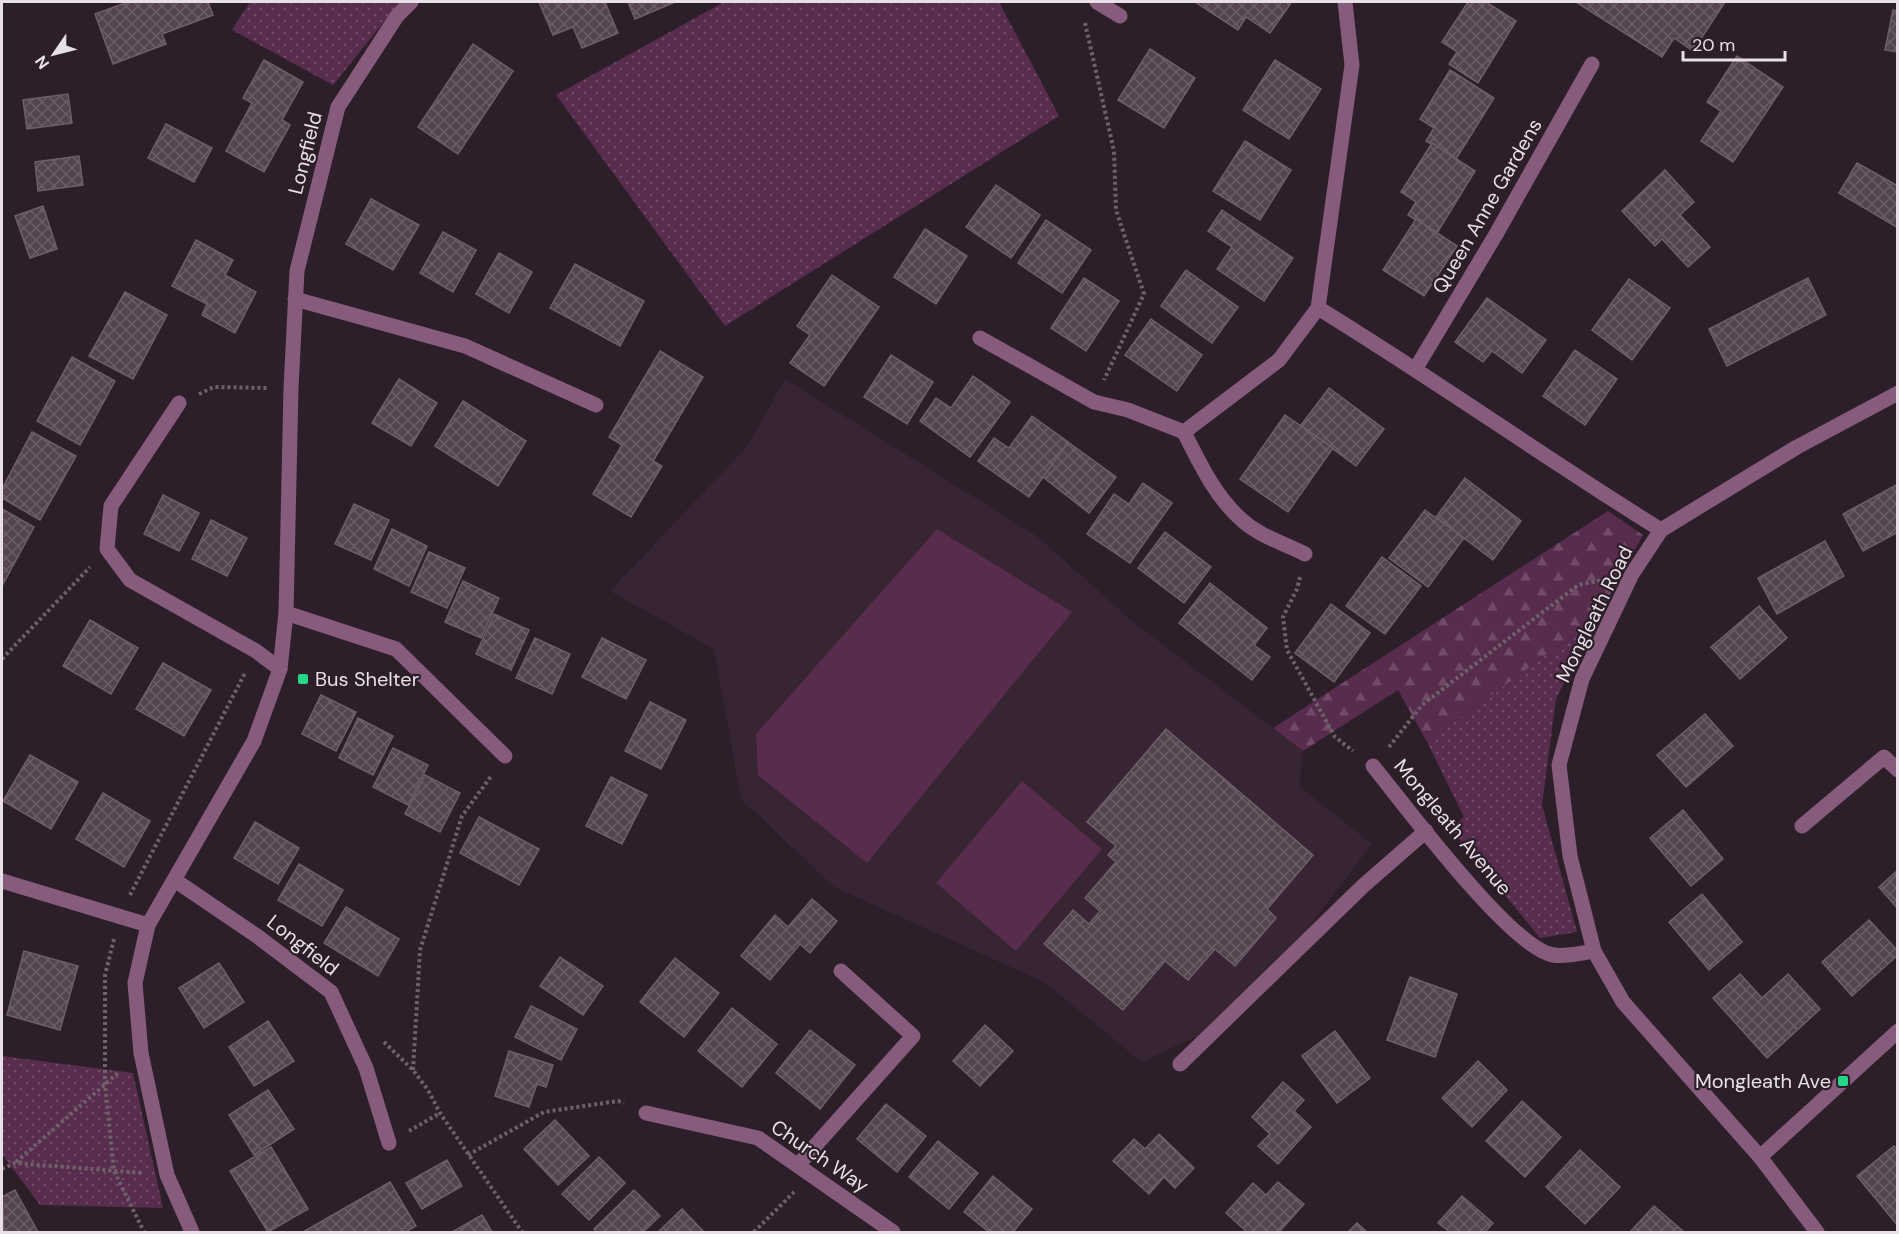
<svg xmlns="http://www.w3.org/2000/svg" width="1899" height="1234" font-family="'DM Sans',sans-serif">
<defs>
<pattern id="grass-dots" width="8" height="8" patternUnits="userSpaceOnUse" patternTransform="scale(1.5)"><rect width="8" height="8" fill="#582c4d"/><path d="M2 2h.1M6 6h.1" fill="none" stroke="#704a67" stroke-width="1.8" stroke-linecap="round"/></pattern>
<pattern id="forest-firs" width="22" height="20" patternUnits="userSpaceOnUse" patternTransform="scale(1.5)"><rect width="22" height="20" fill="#582c4d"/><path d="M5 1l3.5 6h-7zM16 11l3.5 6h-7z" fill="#704a67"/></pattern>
<pattern id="building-cross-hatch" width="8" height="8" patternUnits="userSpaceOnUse" patternTransform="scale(1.5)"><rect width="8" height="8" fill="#53444e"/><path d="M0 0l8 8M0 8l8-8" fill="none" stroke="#6c5f68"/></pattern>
</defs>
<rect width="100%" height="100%" fill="#2c1f29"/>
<polygon fill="#382533" points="785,379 1038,537 1132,621 1303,751 1299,786 1372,844 1308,928 1197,1036 1142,1062 1044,982 834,887 741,799 714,649 610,591 746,448"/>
<g fill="url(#grass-dots)">
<polygon points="250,2 400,2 333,85 232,30"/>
<polygon points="724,2 999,2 1059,116 725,326 556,95"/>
<polygon points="1597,618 1556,699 1542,805 1577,932 1540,938 1450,828 1464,817 1427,742"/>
<polygon points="2,1056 133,1073 163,1208 40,1205 2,1154"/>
</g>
<polygon fill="url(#forest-firs)" points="1608,511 1643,535 1597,618 1427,742 1398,690 1303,751 1273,728"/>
<g fill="#582c4d">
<polygon points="937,529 1072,612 867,863 758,775 756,734"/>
<polygon points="1022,781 1102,849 1016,951 936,883"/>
</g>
<g fill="url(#building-cross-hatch)" stroke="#6e5e6a" stroke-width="1.5">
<polygon points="128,2 208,2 213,15 162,34 166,44 113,64 95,14"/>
<polygon points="539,2 605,2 618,33 582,48 573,27 553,35"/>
<polygon points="628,2 673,2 673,3 635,19"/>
<polygon points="1195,2 1288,2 1291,3 1270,33 1246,17 1238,30"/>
<polygon points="1468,2 1486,2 1516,21 1478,83 1449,64 1457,52 1442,42"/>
<polygon points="1576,2 1725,2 1693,51 1674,38 1662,57"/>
<polygon points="1893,10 1898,11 1898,52 1885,50"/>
<polygon points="473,44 513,71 458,154 418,127"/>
<polygon points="1150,49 1195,78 1164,128 1118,100"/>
<polygon points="1737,56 1783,87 1733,162 1701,141 1721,111 1707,102"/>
<polygon points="264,60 303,82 282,120 290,125 264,172 226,151 252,103 243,98"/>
<polygon points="1275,60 1321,89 1289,139 1243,110"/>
<polygon points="1450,70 1494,98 1456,159 1426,141 1434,128 1420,119"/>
<polygon points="68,94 72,123 27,129 23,100"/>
<polygon points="166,124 212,148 194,182 148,158"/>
<polygon points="1245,141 1291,170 1260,220 1213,191"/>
<polygon points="1432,143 1475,171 1437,233 1408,215 1416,202 1401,192"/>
<polygon points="79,156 83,185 38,191 35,162"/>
<polygon points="1857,163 1898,186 1898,228 1839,193"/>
<polygon points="1665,170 1694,202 1680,215 1710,247 1688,267 1662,239 1655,246 1622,211"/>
<polygon points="996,185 1040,215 1011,258 966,227"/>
<polygon points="371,199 419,225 393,270 346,244"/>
<polygon points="43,206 57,249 30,258 15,216"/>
<polygon points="1222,210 1293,258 1264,301 1217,269 1232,247 1208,231"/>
<polygon points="1416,219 1457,246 1424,296 1383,270"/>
<polygon points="1046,220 1091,250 1062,293 1018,263"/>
<polygon points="925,229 967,256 936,304 894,277"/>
<polygon points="443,232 476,250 453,292 420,273"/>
<polygon points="196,240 233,260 225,275 256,292 235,333 202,315 207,304 172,286"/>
<polygon points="499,253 532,272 509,313 476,294"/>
<polygon points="575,264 644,301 620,346 550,308"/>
<polygon points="1186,270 1238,307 1212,343 1161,306"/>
<polygon points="832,275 879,307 824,386 790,363 810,335 797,326"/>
<polygon points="1084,278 1119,301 1086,351 1051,328"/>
<polygon points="1808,278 1826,315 1727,366 1709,329"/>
<polygon points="1629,279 1670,308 1632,360 1592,330"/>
<polygon points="125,292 167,315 133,379 89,356"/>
<polygon points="1487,298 1546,340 1522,373 1492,351 1483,362 1455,342"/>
<polygon points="1151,319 1202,355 1177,391 1125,355"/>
<polygon points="1575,350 1617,379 1585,425 1543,396"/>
<polygon points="660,351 703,377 653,461 662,466 631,517 593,494 622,445 609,437"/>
<polygon points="891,355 933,382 907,424 864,397"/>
<polygon points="72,357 115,381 80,445 37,421"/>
<polygon points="973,376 1010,402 970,457 920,421 936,398 951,408"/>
<polygon points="399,379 437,403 411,446 372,423"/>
<polygon points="1329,388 1384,429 1356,466 1301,425"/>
<polygon points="463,401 526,441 498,486 435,446"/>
<polygon points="1285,415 1333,448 1288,512 1240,479"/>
<polygon points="1032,416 1068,442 1029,497 978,461 994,438 1009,448"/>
<polygon points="32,432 76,456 40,520 2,498 2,489"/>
<polygon points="1068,442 1116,477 1089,513 1043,477"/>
<polygon points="1465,478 1521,521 1493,560 1436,517"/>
<polygon points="1143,483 1172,503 1130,563 1087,534 1114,494 1129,504"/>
<polygon points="1898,484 1898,532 1863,551 1843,514"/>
<polygon points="163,495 199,513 179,551 144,534"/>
<polygon points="354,504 389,520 371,560 335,544"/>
<polygon points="2,509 34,527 2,586"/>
<polygon points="1425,510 1464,538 1428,587 1389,558"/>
<polygon points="211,520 247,538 227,576 192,559"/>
<polygon points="392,529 427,546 409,586 374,569"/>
<polygon points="1165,532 1211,567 1184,603 1138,568"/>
<polygon points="1825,541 1844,576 1777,614 1758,578"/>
<polygon points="429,552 465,568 447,608 411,592"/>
<polygon points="1382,557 1421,586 1385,634 1346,606"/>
<polygon points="463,581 499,598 481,638 445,622"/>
<polygon points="1210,583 1267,628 1254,645 1270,657 1252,680 1179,623"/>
<polygon points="1331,604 1370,633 1334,682 1295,653"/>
<polygon points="1759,606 1787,638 1740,679 1711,647"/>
<polygon points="494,614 529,630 511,670 476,654"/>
<polygon points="90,620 138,648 111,694 63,666"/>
<polygon points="535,638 570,654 552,694 516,678"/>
<polygon points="602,638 646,660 626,699 582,677"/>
<polygon points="163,663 211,690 184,736 136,709"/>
<polygon points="321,695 356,712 336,751 302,734"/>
<polygon points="650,702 686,720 661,769 625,751"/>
<polygon points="1705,714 1733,746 1686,787 1657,755"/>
<polygon points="358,718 393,736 373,775 339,758"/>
<polygon points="1166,729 1313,855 1267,909 1276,918 1235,966 1215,949 1188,980 1165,961 1123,1010 1044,944 1073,910 1089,924 1100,911 1085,898 1116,862 1108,855 1116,846 1087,822"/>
<polygon points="393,748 428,765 408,805 373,787"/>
<polygon points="30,755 78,782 51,829 3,801"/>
<polygon points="425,775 460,793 440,832 405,814"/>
<polygon points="611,777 647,795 622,844 586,826"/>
<polygon points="103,793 150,821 124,867 76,839"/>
<polygon points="1683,810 1723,859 1691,886 1650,838"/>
<polygon points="479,817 539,849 519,885 460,853"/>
<polygon points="255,822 299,848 278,884 234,858"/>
<polygon points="299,864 343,890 322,926 278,900"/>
<polygon points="1898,870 1898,909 1879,887"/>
<polygon points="1702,894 1742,942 1709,970 1669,922"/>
<polygon points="812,899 837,921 810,953 800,944 770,980 741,956 775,915 788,927"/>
<polygon points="346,907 399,939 378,976 324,943"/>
<polygon points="1869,920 1898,951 1898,955 1852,996 1822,962"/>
<polygon points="24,951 78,966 60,1030 7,1015"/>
<polygon points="560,957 603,986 583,1015 540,986"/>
<polygon points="675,958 719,993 684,1037 640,1002"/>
<polygon points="219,963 244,1002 204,1028 179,988"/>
<polygon points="1740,974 1762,998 1788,974 1820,1009 1767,1058 1713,998"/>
<polygon points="1410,977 1457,994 1435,1057 1387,1040"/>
<polygon points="531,1006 577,1029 561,1060 515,1037"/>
<polygon points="732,1008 777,1044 742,1087 698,1051"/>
<polygon points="268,1021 294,1061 254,1086 229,1047"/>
<polygon points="985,1025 1013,1051 980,1086 953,1061"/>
<polygon points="810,1030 855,1065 820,1109 776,1073"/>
<polygon points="1335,1031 1370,1078 1337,1103 1302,1056"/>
<polygon points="509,1051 553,1065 546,1087 537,1084 529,1107 495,1096"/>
<polygon points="1478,1061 1507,1090 1472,1127 1442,1098"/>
<polygon points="1283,1082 1304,1100 1294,1111 1311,1127 1278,1164 1258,1146 1270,1134 1252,1117"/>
<polygon points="268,1090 294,1129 254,1155 229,1115"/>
<polygon points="1522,1101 1561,1137 1525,1177 1486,1141"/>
<polygon points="886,1104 926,1136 897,1172 857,1139"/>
<polygon points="555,1120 589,1156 558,1185 524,1149"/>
<polygon points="1159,1134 1194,1168 1175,1188 1164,1177 1149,1194 1113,1161 1134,1139 1145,1149"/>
<polygon points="938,1141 978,1173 949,1209 909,1177"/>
<polygon points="1894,1146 1898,1150 1898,1226 1857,1176"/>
<polygon points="271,1147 308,1209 268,1232 230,1171"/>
<polygon points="1580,1150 1620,1187 1585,1224 1546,1187"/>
<polygon points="599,1157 625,1183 589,1220 562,1194"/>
<polygon points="447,1160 462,1186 422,1209 406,1183"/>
<polygon points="993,1176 1032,1209 1013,1232 989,1232 964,1212"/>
<polygon points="390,1182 416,1226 405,1232 303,1232"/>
<polygon points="1278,1182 1304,1204 1279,1232 1247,1232 1226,1213 1253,1183 1266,1195"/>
<polygon points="15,1190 38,1232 4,1232 2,1197"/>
<polygon points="634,1190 660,1216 643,1232 597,1232 594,1229"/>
<polygon points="1462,1196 1493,1223 1485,1232 1450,1232 1438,1223"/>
<polygon points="1654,1206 1684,1232 1630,1232"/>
<polygon points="682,1209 704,1232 658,1232"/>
<polygon points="482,1215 492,1232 452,1232"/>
<polygon points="1357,1223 1367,1232 1348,1232"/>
</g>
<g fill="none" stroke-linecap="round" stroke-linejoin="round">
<g stroke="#6d616a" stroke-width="4" stroke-dasharray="3 3" stroke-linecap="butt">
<polyline points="1085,23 1114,151 1116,210 1144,294 1104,380"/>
<polyline points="199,394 214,387 268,388"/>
<polyline points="1300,577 1297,589 1283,617 1287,650 1335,737 1353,751"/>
<polyline points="2,659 90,567"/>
<polyline points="1389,747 1422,705 1578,585 1602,580"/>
<polyline points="130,895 245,673"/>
<polyline points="114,939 105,975 105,1084 114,1171 144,1232"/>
<polyline points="384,1042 413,1070 428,1090 440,1113 522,1232"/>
<polyline points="413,1070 420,950 462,816 492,775"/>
<polyline points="409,1131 440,1113"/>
<polyline points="468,1155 544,1112 618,1101 624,1103"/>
<polyline points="16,1162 119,1072"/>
<polyline points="2,1169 15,1163 143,1173"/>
<polyline points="754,1232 794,1192"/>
</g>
<g stroke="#875b7b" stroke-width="15">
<polyline points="1097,2 1120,16"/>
<polyline points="295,299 465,346 596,405"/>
<polyline points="1318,308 1352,65 1345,2"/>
<path d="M980,338L1094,402L1128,410L1184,432C1200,464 1216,498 1243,521C1260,536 1285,544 1305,554"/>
<polyline points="1416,368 1495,236 1592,64"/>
<polyline points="179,403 111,506 107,549 130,580 256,651 280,669"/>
<path d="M1184,432L1279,360L1318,308C1434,379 1545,458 1661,530"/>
<polyline points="286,613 396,649 505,756"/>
<path d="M1373,766C1404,804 1511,948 1553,955C1566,957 1581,953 1594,951"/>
<polyline points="1802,826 1884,757 1898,770"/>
<polyline points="2,881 148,925"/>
<polyline points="176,881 257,936 331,992 366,1068 389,1143"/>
<polyline points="1180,1064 1363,886 1426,831"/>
<polyline points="646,1113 758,1138 893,1232"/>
<polyline points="1760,1157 1898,1031"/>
<polyline points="798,1165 913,1036 841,971"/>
<polyline points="192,1232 167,1175 141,1053 135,983 148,925 254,741 280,669 286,613 291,388 297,271 338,107 397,16 411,2"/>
<polyline points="1817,1232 1760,1157 1623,1002 1594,951 1570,856 1559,765 1582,679 1632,574 1661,530 1797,447 1898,393"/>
</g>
</g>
<g fill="#23d886" stroke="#2c1f29" stroke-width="2">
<rect x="297" y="673" width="12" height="12" rx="3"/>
<rect x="1837" y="1075" width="12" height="12" rx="3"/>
</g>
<g text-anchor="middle" stroke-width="4.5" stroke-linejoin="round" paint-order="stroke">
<g font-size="20" fill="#e9dfe6" stroke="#2c1f29">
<text transform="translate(305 153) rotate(-76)" y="7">Longfield</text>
<text transform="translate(1487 206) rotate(-60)" y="7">Queen Anne Gardens</text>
<text transform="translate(1594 614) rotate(-64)" y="7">Mongleath Road</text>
<text transform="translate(1453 827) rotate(50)" y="7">Mongleath Avenue</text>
<text transform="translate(303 945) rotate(38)" y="7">Longfield</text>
<text transform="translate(820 1156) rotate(34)" y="7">Church Way</text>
</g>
<g font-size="20" fill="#e9dfe6" stroke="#2c1f29" text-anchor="start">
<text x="315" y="686">Bus Shelter</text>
<text x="1831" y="1088" text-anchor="end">Mongleath Ave</text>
</g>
</g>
<rect width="1899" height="1234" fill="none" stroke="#e9dfe6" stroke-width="6"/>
<g transform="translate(54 54) rotate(235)" stroke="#2c1f29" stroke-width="4.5" paint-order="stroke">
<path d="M0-4.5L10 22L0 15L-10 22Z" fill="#e9dfe6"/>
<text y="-9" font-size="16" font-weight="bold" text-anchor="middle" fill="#e9dfe6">N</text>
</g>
<path d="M1683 51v9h102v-9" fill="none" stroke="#e9dfe6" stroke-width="3"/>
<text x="1692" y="51" font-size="18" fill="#e9dfe6" stroke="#2c1f29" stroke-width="4.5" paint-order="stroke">20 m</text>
</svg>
